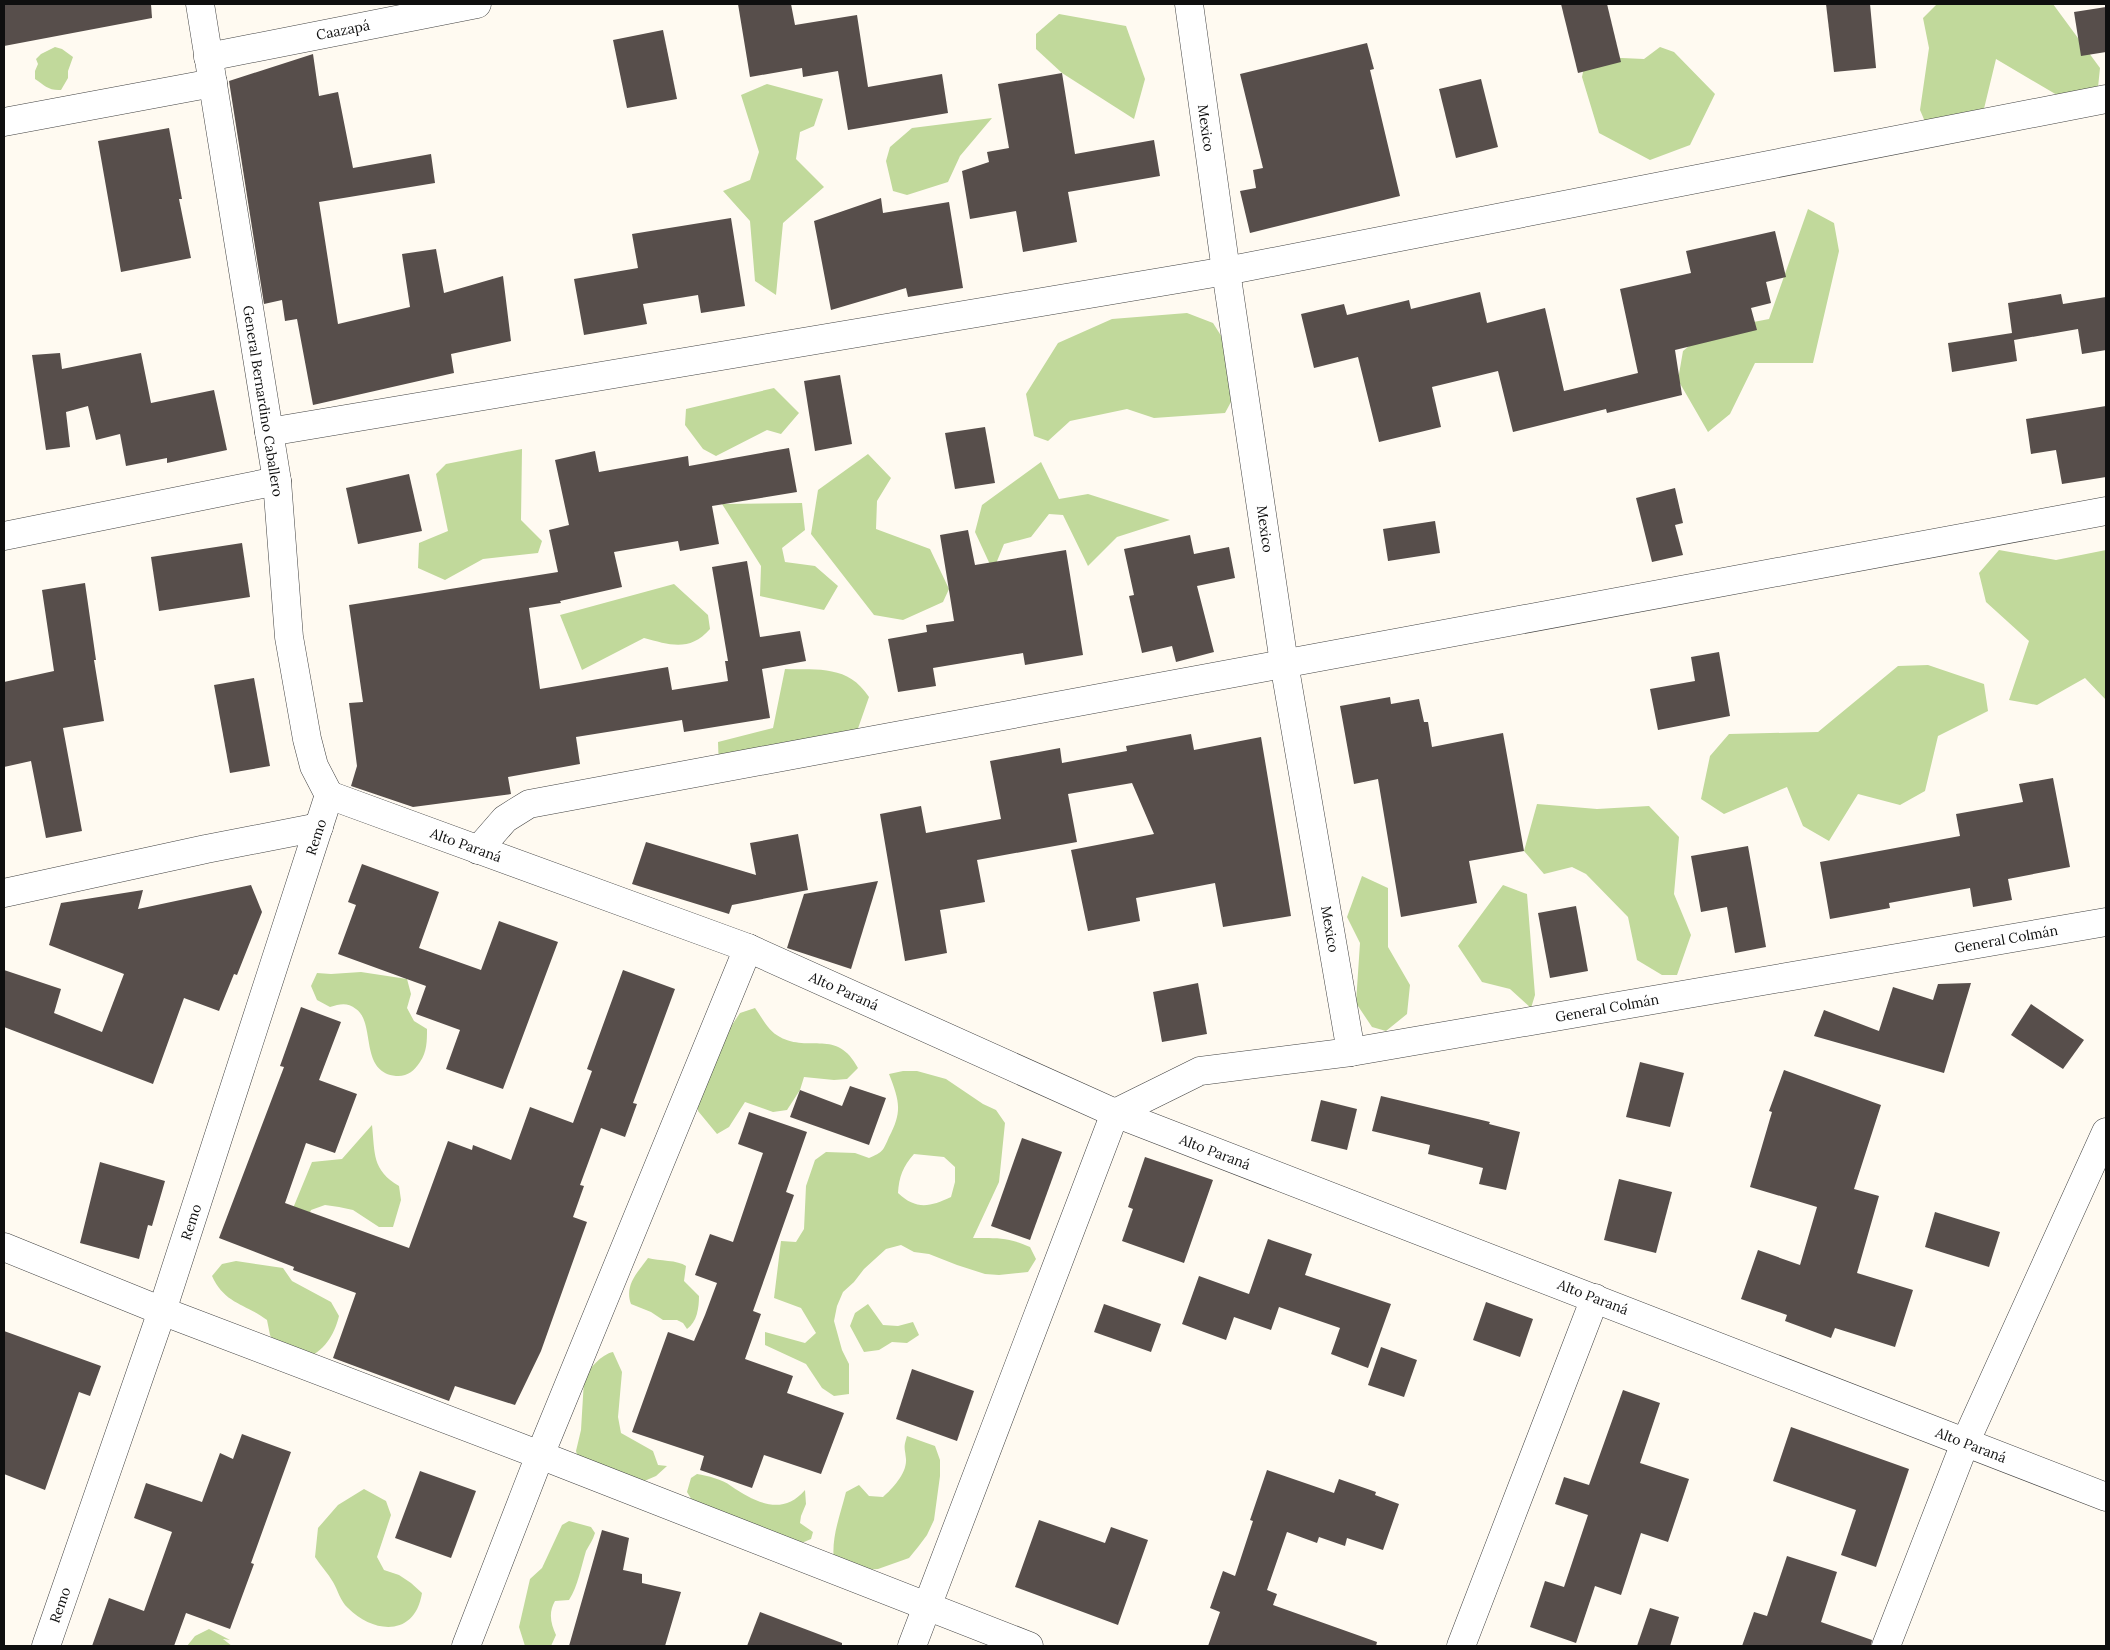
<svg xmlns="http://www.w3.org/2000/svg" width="2110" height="1650" font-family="Lora,serif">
<rect width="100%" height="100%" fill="#fffaf1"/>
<g fill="#c1d99b" fill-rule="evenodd">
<polygon points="1937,4 2053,4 2100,68 2097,97 2069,102 1996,59 1982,117 1932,138 1920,110 1929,48 1923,18"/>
<polygon points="1059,14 1126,26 1145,79 1134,119 1062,73 1036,49 1036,34"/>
<path d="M55,47L62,49L73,57L68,71V78L61,90C49,91 44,85 35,79V71L38,64L36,59L41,54Z"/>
<polygon points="1660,47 1674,52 1715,94 1690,145 1650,160 1599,133 1582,77 1585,62 1600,57 1644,59"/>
<polygon points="767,84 823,99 814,126 800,132 796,159 824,187 783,223 776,295 755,281 750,221 723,191 750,180 759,152 741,95"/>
<polygon points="992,118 960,156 948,182 907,195 893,191 886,161 890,147 912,128"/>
<polygon points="1808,209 1834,223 1839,251 1813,363 1755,363 1730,414 1708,432 1678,380 1683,351 1707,331 1769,319"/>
<polygon points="1187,313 1213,323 1237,361 1238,389 1225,413 1154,418 1127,409 1070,421 1048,441 1034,436 1026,394 1058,343 1112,319"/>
<polygon points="774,388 799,413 781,434 767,430 716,456 703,449 685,425 686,409"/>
<polygon points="522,449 521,520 542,541 538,553 483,559 445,580 418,568 419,543 448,531 436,474 446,464"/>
<polygon points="868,454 891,478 877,501 876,529 930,549 949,589 943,602 903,620 874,615 811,534 818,490"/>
<polygon points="1041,462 1059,499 1088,494 1170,520 1117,537 1088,566 1063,515 1049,514 1031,537 1004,544 993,571 975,532 982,505"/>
<polygon points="802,503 805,530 782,548 785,562 815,566 838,586 824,610 760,596 761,566 722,504"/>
<polygon points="1999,550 2056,560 2106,550 2106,700 2085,678 2037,705 2009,700 2029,641 1986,602 1979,573"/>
<path d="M674,584L708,615L710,629C690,652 670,645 644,638L582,670L560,615Z"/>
<polygon points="1928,665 1984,684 1988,711 1938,736 1925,791 1900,805 1858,794 1829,841 1803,826 1787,787 1724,814 1701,799 1710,756 1729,734 1818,732 1898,666"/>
<path d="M785,669C819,670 848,665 869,697L855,737L719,770L718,742L773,728Z"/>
<polygon points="1537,804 1597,809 1649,806 1679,837 1674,894 1691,935 1677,975 1662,975 1637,960 1628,917 1586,874 1572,867 1544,874 1524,851"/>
<polygon points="1362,876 1388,888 1388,947 1410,985 1407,1014 1386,1031 1372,1027 1356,1003 1360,943 1347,917"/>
<polygon points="1503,885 1527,894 1535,995 1531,1008 1510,989 1482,982 1458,946"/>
<path d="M361,972L407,979L411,994L407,1008L414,1021L427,1029C427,1041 427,1052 420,1062C414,1071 407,1077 396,1076C359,1072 376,1023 356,1009C347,1002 340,1004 330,1007L317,1000L311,986L317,973L331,974Z"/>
<path d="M755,1008C763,1019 768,1031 780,1037C809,1053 837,1028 858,1068L847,1079L834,1080L804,1077L800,1090L787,1110L773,1112L745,1102L729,1127L717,1134L698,1111V1094L714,1052L740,1013Z"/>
<path d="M903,1071H917L946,1079L983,1104L996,1110L1005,1123L999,1182L973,1238C997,1238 1007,1237 1030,1247L1036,1259L1028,1272L999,1275L985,1274L957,1265L929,1254L914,1252L901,1245L886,1249L864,1269L854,1282L843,1292L837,1306L834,1321L842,1350L849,1364V1394L834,1396L822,1388L806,1364L765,1345V1332L805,1343L816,1333L801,1308L774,1298L781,1241L796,1242L804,1229L806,1186L815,1160L826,1152L855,1153L869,1158C883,1152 883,1151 889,1137C903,1111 899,1100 889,1074ZM914,1154L944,1157L955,1167V1182L951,1197C930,1207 916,1210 898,1193C899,1177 903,1166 914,1154Z"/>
<path d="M372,1125C375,1154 372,1170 399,1186L401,1200L393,1227H379L353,1210L339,1207L325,1205L311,1210L305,1224L289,1218L312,1162L342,1159Z"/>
<path d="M648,1258C659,1261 678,1260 686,1266L684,1281L699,1296C699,1308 697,1322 687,1329L683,1323L677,1320H663L651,1312L631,1304C624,1285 638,1272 648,1258Z"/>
<path d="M236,1261L283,1268L292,1281L331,1302L339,1316C334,1336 324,1351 305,1359L277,1348L270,1335L267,1320C244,1303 225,1304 212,1276L222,1264Z"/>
<polygon points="868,1304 883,1325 898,1326 913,1322 919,1335 907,1343 892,1342 879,1350 864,1352 850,1326 855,1313"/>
<path d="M613,1352L622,1372L618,1417L621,1433L653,1451L658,1465L667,1466L656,1476L642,1482L578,1458L576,1451L581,1430L584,1380C588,1369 602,1354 613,1352Z"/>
<path d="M907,1436L935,1446L940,1460V1476L934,1520L927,1535L918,1547L909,1558L878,1569L864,1570L834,1562C831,1537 840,1516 846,1492L859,1485L869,1496L883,1497C893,1488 907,1473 906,1459C905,1447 903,1449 907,1436Z"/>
<path d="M697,1474C708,1476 722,1479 731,1486C755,1502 782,1517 805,1490L806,1504L801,1516L800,1523L813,1532L811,1539L804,1542H797L695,1505L687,1492L691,1478Z"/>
<path d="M364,1489L386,1501L391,1515L377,1557L384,1570L399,1575L411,1583L422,1593C415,1637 374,1634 348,1608C340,1601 338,1590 333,1582C328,1573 320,1565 315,1557L318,1528L338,1505Z"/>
<path d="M569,1521L591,1527L595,1533C593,1540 589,1545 586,1551C581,1567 578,1586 569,1600L555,1601C548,1613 551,1624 556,1635L551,1646H525L519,1627L530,1579L542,1568L562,1525Z"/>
<polygon points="209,1629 230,1640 223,1639 232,1646 187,1646 195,1636"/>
</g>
<g fill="#574e4b">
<polygon points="4,4 151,4 152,18 4,46"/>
<polygon points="738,4 791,4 795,25 857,15 868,87 942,74 948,113 848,130 838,71 803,77 802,68 750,77"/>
<polygon points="1561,4 1607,4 1621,62 1578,73"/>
<polygon points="1826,4 1870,4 1876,68 1834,72"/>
<polygon points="2106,7 2106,52 2081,56 2074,12"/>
<polygon points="663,30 677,99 627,108 613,40"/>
<polygon points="1367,43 1374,69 1370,70 1400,196 1250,233 1240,191 1256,188 1253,170 1263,168 1240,74"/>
<polygon points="313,54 319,96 338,92 353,168 431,154 435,183 319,202 338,324 410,307 402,254 436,249 444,293 503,276 511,341 451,354 454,373 313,405 297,319 285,321 282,300 264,304 229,81"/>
<polygon points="1062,73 1075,154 1154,140 1160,176 1068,192 1077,242 1023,252 1016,211 970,219 962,171 989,162 987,152 1009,148 998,84"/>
<polygon points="1481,79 1498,147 1456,158 1439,89"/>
<polygon points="169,128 182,199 179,199 191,258 121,272 98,141"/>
<polygon points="881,198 883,213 949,202 963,288 908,297 906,288 831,310 814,221"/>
<polygon points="731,218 745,306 701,313 698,295 643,304 647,324 584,335 574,279 638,268 632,234"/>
<polygon points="1775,231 1786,277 1766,282 1771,303 1751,308 1757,330 1675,350 1682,395 1607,413 1606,409 1513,432 1498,371 1432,387 1441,427 1379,442 1358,357 1314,368 1301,314 1344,304 1347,315 1409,300 1411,309 1480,292 1487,323 1545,308 1564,391 1638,373 1620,289 1691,273 1686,251"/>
<polygon points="2061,294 2063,304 2106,297 2106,350 2082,354 2078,329 2014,340 2017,361 1952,372 1948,343 2012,333 2008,303"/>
<polygon points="60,353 62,369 141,353 151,403 214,390 227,450 167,463 167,458 126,466 120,434 96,440 88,406 66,412 70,447 46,450 32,355"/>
<polygon points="840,375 852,444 815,451 804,381"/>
<polygon points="2106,406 2106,477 2062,484 2056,450 2031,454 2026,419"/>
<polygon points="985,427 995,483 955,489 945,433"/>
<polygon points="789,448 797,492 712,506 719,544 680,551 678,541 614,552 622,587 560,601 561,603 529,608 540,689 668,667 672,690 728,681 725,661 728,661 712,567 747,561 760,637 800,631 806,661 762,669 770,718 684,732 682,720 576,737 580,764 508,777 511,794 413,807 351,786 357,766 349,703 363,702 349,605 558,572 549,530 569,525 555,460 595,451 599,472 688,456 689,466"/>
<polygon points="409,474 422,531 358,544 346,488"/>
<polygon points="1675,488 1683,523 1675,525 1683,555 1652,562 1636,498"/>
<polygon points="1435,521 1440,553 1388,561 1383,529"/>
<polygon points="968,530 975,565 1066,550 1083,655 1025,665 1023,653 933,668 936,686 898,692 888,639 927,632 926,625 954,621 940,535"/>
<polygon points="1190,535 1194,554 1229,547 1235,578 1197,586 1214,652 1176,662 1172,646 1142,653 1129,596 1134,595 1124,549"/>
<polygon points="242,543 250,597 159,611 151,557"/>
<polygon points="85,583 96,660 94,660 104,721 63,728 82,831 46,838 31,761 4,767 4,682 54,671 42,590"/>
<polygon points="1719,652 1730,716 1658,730 1650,689 1695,681 1691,657"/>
<polygon points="254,678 270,766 230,773 214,685"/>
<polygon points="1390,697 1391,704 1419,699 1424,722 1428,722 1432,747 1503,733 1524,851 1469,861 1477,903 1401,917 1378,779 1354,784 1340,706"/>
<polygon points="1191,734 1194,750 1261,737 1291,916 1223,927 1215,883 1136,898 1140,921 1088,931 1071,850 1154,834 1132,783 1068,794 1077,842 977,860 985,902 940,910 947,953 905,961 880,814 921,806 926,833 1001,819 990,761 1060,748 1062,763 1127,751 1126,746"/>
<polygon points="2053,778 2070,867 2008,879 2012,900 1973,907 1970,888 1889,903 1890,908 1830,919 1820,862 1960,836 1956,814 2023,802 2019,784"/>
<polygon points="798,834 808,890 732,905 729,914 632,884 646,842 756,875 750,843"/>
<polygon points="1748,846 1766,947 1735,953 1727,907 1701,912 1691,856"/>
<polygon points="362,864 439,892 419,948 481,970 499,921 558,942 503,1089 446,1069 460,1030 416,1014 426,986 338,954 356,905 348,902"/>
<polygon points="878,881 851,969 787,948 804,894"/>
<polygon points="251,885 262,912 237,975 234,974 219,1011 184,998 153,1084 4,1027 4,970 61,989 54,1013 102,1032 124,974 49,945 61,903 143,890 138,909"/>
<polygon points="1576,906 1588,971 1550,978 1538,913"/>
<polygon points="623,970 675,989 633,1103 637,1104 625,1137 601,1128 580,1185 584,1186 573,1217 587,1222 541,1351 515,1405 455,1386 449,1401 333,1358 356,1293 293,1270 294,1267 219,1238 284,1067 280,1066 301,1007 341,1022 319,1080 357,1094 335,1153 306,1143 285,1203 409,1248 448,1141 472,1150 473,1145 511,1160 530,1107 573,1123 592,1071 587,1069"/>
<polygon points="1198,983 1207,1034 1162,1042 1153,992"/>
<polygon points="1971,983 1944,1073 1814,1036 1824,1010 1879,1031 1893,987 1933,1000 1938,984"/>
<polygon points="2031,1004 2084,1040 2063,1069 2011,1035"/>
<polygon points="1640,1062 1684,1073 1670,1127 1626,1117"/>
<polygon points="1784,1070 1881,1105 1854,1189 1879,1196 1857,1273 1913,1290 1895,1347 1835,1328 1831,1338 1785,1321 1787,1315 1741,1299 1758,1250 1800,1265 1817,1207 1750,1187 1772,1112 1769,1111"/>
<polygon points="850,1086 886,1098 869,1145 790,1117 800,1090 842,1106"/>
<polygon points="1381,1096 1490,1122 1489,1124 1520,1132 1506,1190 1479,1184 1483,1168 1428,1154 1430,1145 1372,1131"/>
<polygon points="1321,1100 1357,1109 1347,1150 1311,1141"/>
<polygon points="749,1112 807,1132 786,1192 794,1195 753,1311 761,1314 745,1359 793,1376 787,1393 844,1413 821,1474 764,1455 752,1488 700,1470 704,1456 632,1432 668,1332 694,1341 705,1315 717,1283 695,1275 710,1234 733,1242 763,1153 738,1144"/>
<polygon points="1022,1138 1062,1152 1030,1240 991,1226"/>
<polygon points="1145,1157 1213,1180 1184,1263 1122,1241 1133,1209 1128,1207"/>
<polygon points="100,1162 165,1181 152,1226 148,1225 139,1259 80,1243"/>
<polygon points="1619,1179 1672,1192 1656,1253 1604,1240"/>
<polygon points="1935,1212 2000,1232 1989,1267 1925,1247"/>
<polygon points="1268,1239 1312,1254 1305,1275 1391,1304 1368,1368 1331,1354 1340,1328 1279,1307 1271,1330 1234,1317 1226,1340 1182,1324 1199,1276 1249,1294"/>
<polygon points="1486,1302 1533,1319 1520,1357 1473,1340"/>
<polygon points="1104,1304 1161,1324 1151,1352 1094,1332"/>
<polygon points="4,1331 101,1366 90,1396 79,1392 45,1490 4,1474"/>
<polygon points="1381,1347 1417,1360 1404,1397 1368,1385"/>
<polygon points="912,1369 974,1391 957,1441 896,1419"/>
<polygon points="1623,1390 1660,1403 1640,1463 1689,1479 1668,1542 1641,1533 1621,1595 1595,1586 1576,1643 1530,1627 1545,1581 1564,1587 1588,1515 1555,1504 1564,1477 1589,1485"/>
<polygon points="1791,1427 1909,1469 1876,1567 1841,1555 1856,1510 1773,1481"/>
<polygon points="242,1434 291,1452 251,1563 254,1564 230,1629 186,1613 174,1646 92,1646 109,1598 144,1611 172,1532 134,1518 146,1483 202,1502 220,1453 233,1459"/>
<polygon points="1267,1470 1334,1493 1339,1479 1376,1492 1375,1495 1399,1504 1383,1550 1347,1538 1345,1546 1319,1537 1317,1543 1287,1532 1267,1590 1277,1594 1273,1605 1377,1642 1376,1646 1208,1646 1220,1612 1210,1608 1223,1571 1235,1576 1253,1521 1250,1520"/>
<polygon points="420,1471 476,1491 451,1558 395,1538"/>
<polygon points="1039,1520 1105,1543 1111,1527 1148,1540 1118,1625 1015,1587"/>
<polygon points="602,1530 629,1538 623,1570 642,1574 642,1583 681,1592 665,1646 569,1646"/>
<polygon points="1787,1556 1837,1572 1821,1622 1872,1640 1871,1646 1742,1646 1754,1612 1767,1616"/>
<polygon points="1650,1608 1679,1617 1670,1646 1637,1646"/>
<polygon points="760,1612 842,1643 842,1646 747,1646"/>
</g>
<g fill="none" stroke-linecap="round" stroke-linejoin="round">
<g stroke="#424242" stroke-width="29">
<g id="minor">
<polyline points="200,4 277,481 289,637 307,739 314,766 329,795"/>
<polyline points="1189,4 1226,271 1284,663 1351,1052"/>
<polyline points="208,57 477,4"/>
<polyline points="4,122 213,83"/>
<polyline points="269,432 1226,271 2106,99"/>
<polyline points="4,536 277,481"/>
<polyline points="329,795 748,948 1115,1113 2106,1497"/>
<polyline points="478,850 505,819 529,804 2106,511"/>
<polyline points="4,893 206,849 319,827"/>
<polyline points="4,1247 162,1311 540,1455 1029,1646"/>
<polyline points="46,1646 162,1311 329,795"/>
<polyline points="466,1646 540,1455 748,948"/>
<polyline points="912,1646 1115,1113 1200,1071 1351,1052 2106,922"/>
<polyline points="1461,1646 1595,1298"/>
<polyline points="1886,1646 1965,1443 2106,1132"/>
</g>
</g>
<use href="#minor" stroke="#fff" stroke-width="28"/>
</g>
<g text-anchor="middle" stroke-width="5" stroke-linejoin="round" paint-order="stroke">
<g font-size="14" fill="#0f0f0f" stroke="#fff">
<text transform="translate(343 30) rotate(-11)" y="5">Caazapá</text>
<text transform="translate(1206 128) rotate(82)" y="5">Mexico</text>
<text transform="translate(263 401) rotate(81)" y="5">General Bernardino Caballero</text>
<text transform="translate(1265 529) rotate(82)" y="5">Mexico</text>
<text transform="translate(316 837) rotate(-72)" y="5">Remo</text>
<text transform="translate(466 845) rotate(20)" y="5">Alto Paraná</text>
<text transform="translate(1330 929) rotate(80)" y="5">Mexico</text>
<text transform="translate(2006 939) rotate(-10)" y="5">General Colmán</text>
<text transform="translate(844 991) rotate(24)" y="5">Alto Paraná</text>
<text transform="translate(1607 1008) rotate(-10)" y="5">General Colmán</text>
<text transform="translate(1215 1152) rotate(21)" y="5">Alto Paraná</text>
<text transform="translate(191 1222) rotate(-72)" y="5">Remo</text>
<text transform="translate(1593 1297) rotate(21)" y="5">Alto Paraná</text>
<text transform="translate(1971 1445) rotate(21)" y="5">Alto Paraná</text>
<text transform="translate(60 1605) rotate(-71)" y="5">Remo</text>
</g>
</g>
<rect width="2110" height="1650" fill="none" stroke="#0f0f0f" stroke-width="10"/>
</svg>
